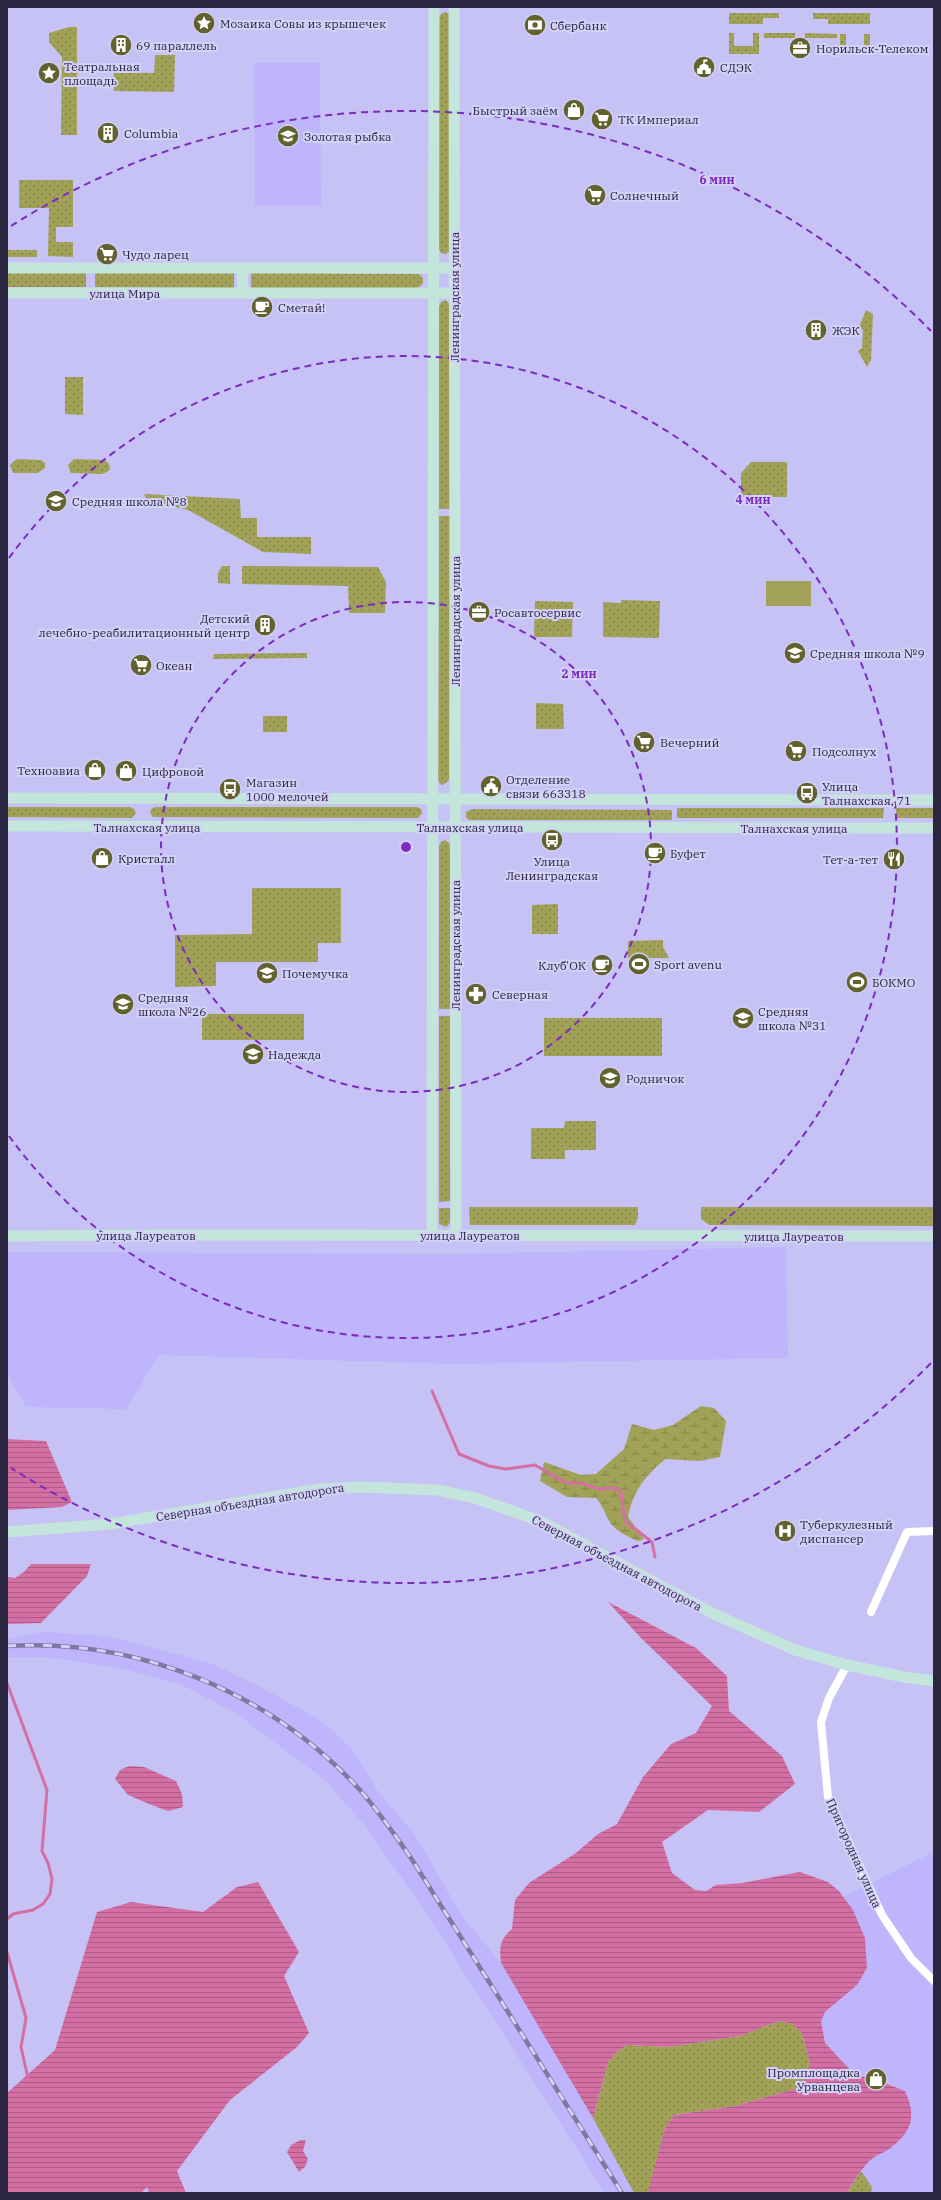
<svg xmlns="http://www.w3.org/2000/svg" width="941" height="2200" viewBox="0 0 941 2200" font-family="'IBM Plex Serif',serif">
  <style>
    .built { fill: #beb5fd }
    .grass { fill: url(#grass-dots) }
    .wetland { fill: url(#wetland-marsh) }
    .pitch { fill: #a1a257 }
    .water { fill: url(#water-rules) }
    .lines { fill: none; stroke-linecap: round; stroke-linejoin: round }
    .stream { stroke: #d46fa3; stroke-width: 3 }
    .street { stroke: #fff; stroke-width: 8 }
    .secondary { stroke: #c3e5db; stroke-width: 11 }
    .rail-casing { stroke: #7e79a1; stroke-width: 4.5 }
    .rail { stroke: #d4d1f9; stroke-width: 3; stroke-dasharray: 9; stroke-linecap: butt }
    .ring { fill: none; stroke: #7b2cbf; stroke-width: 2; stroke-dasharray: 7 5 }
    .labels { text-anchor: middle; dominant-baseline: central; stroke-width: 4; stroke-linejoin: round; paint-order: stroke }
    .poi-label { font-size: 12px; fill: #2a263f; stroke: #d4d1f9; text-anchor: start }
    .street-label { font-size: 12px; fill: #2a263f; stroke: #d4d1f9 }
    .centre { fill: #7b2cbf; stroke: #d4d1f9; stroke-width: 2 }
    .ring-label { font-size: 12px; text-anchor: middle; font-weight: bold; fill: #7b2cbf; stroke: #d4d1f9; stroke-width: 4; stroke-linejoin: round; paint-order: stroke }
  </style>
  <defs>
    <pattern id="grass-dots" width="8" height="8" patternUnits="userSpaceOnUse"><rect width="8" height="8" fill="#a1a257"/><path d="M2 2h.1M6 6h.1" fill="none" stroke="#838449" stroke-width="1.8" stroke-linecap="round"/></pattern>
    <pattern id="wetland-marsh" width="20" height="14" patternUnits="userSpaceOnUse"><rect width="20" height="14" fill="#a1a257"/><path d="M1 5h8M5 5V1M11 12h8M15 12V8" fill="none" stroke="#838449"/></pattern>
    <pattern id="water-rules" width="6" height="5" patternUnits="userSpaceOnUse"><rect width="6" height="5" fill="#d46fa3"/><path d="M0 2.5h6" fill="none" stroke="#ac5b86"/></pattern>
  </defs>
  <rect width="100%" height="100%" fill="#c7c2f6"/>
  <g class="built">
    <polygon points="254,63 320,63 321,206 255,206"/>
    <polygon points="786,1247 788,1358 453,1364 159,1355 126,1409 26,1407 7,1373 7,1252 451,1254"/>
    <polygon points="45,1632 107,1636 210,1663 253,1683 319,1719 337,1735 353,1750 377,1790 415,1835 462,1916 501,1963 593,2118 634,2193 605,2193 426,1913 366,1827 324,1779 237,1714 182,1685 121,1668 53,1658 7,1657 7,1639"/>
    <polygon points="934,1852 934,2193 829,2193 804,2014 823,1907"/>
  </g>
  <g class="grass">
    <polygon points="445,12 449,14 450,251 445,254 441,253 439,249 439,18 441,14"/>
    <polygon points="729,13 779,13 779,18 763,18 763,24 729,24"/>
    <polygon points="813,13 870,13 870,24 828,24 828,19 813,19"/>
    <polygon points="69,27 77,27 77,135 61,135 62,57 49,42 49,33"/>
    <polygon points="729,33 734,33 734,46 753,46 753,33 759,33 759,54 729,54"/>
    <rect x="764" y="33" width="31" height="5"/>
    <polygon points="805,33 837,34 837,38 805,38"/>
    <polygon points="840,34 846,34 846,47 864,47 864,34 870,34 870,54 840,54"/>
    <polygon points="155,55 175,55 174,92 114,91 114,72 154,73"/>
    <polygon points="19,180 73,180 73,227 56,227 56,242 73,242 73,257 48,256 49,208 19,208"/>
    <rect x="7" y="250" width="30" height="7"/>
    <rect x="7" y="273" width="79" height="14"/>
    <polygon points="95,273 234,273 234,288 95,287"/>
    <path d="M251 273 418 274C425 277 425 285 417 288H251Z"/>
    <polygon points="445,300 450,304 450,509 439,509 439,306 441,302"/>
    <polygon points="866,310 873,314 871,360 867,367 858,351 862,348 863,330 859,327"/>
    <polygon points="65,377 83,377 83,415 65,414"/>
    <polygon points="17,459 41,460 45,463 45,468 38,473 13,473 10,465"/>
    <polygon points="74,459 105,460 109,464 110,469 107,472 102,474 71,473 68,465"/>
    <polygon points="751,462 787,462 787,497 741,497 741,473"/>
    <polygon points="144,494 240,499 241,518 257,518 257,537 311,537 311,554 263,552 188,510 147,500"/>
    <polygon points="439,516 450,516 449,780 443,785 440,784 438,780"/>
    <polygon points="222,566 230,566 230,584 218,583 218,573"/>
    <polygon points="242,566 378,567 386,582 385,613 349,613 348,586 242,584"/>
    <polygon points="621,600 660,601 659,638 603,637 603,602 621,603"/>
    <polygon points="535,601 573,602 572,637 534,637"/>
    <polygon points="307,653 307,658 213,659 214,654"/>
    <polygon points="536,703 563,704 564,729 536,729"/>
    <rect x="263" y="716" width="24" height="16"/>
    <polygon points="7,807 130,807 134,809 136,813 132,818 7,817"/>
    <polygon points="156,807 417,807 421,809 422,813 418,818 153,817 150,812 152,808"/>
    <polygon points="677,808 884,808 883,818 677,818"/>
    <rect x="896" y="808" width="38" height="10"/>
    <polygon points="472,809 672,810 672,820 469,820 466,817 466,812"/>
    <polygon points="445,840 450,844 450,1009 439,1009 439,846 441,842"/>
    <polygon points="252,888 341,888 341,943 318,943 318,962 216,962 216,986 175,987 175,935 252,934"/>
    <polygon points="558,904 558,934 532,934 532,905"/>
    <polygon points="663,940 663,947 669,958 628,958 628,941"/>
    <rect x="202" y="1014" width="102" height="26"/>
    <polygon points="439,1016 450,1016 450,1201 439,1202"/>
    <rect x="544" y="1018" width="118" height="38"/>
    <polygon points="565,1121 596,1121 596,1150 565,1150 565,1159 531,1159 531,1128 564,1128"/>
    <polygon points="469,1207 638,1207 638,1218 635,1225 470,1225"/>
    <polygon points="701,1207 934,1207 934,1226 709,1225 701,1219"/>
    <polygon points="439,1208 450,1208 450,1223 446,1227 439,1224"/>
    <polygon points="779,2021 793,2024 802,2033 810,2063 804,2080 795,2089 735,2106 674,2115 665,2128 649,2193 634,2193 593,2118 608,2062 617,2052 627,2045 669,2047 740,2036"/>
    <polygon points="861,2171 872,2187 871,2193 847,2193"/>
  </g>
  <path class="wetland" d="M701 1406 714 1408 726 1421 720 1457 699 1461 665 1459C644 1478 634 1489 628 1517L644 1539 638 1541C628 1537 618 1532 611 1524 606 1517 604 1507 596 1498L567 1497 540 1481 544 1462 581 1475 596 1474 624 1449 632 1424 654 1430 673 1425Z"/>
  <rect class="pitch" x="766" y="581" width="45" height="25"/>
  <g class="water">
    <polygon points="7,1439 46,1441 72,1502 62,1507 7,1510"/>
    <polygon points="31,1564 91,1564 87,1576 41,1623 7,1624 7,1577 15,1578 24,1572"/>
    <path d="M608 1602 696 1648 727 1676 729 1711 782 1756 795 1784 759 1812 708 1810 662 1842 672 1873 695 1890 706 1891 716 1885 742 1883 800 1872 828 1882 839 1891 853 1910 865 1938 867 1968 857 1985 825 2012 821 2021 825 2043 856 2076 869 2077 905 2091C917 2117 912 2132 889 2149 884 2153 878 2154 873 2158 862 2167 854 2181 847 2193L648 2192 665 2128 674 2115 735 2106 795 2089 804 2080 810 2063 802 2033 793 2024 779 2021 740 2036 669 2047 627 2045 617 2052 608 2062 593 2118 501 1963C499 1948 500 1939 512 1929L515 1900 529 1883 576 1853 598 1834 617 1824 643 1777 671 1744 696 1733 712 1706 641 1638Z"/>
    <polygon points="129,1766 144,1767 176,1781 182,1794 183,1807 168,1811 149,1804 128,1795 115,1779 120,1770"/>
    <polygon points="258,1882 299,1952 284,1976 309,2033 297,2047 230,2100 177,2171 186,2193 149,2193 147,2187 141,2193 7,2193 7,2093 55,2050 97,1912 131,1902 203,1912 237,1887"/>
    <polygon points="300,2140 306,2140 303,2151 308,2159 305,2167 299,2172 287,2152 291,2145"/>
  </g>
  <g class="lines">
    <g class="stream">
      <polyline points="432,1391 459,1454 489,1466 506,1469 535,1465 566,1483 581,1483 598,1489 617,1488 621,1493 625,1521 652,1542 655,1557"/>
      <polyline points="7,1683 47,1790 42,1851 48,1863 52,1879 50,1894 43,1904 33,1910 13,1914 7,1919"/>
      <polyline points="7,1952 26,2018 21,2047 28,2078"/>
    </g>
    <g class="street">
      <polyline points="871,1612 907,1532 934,1531"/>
      <polyline points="847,1665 829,1698 821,1722 828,1797 882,1915 911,1958 934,1981"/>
    </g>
    <g class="secondary">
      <polyline points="454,7 456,1235"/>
      <polyline points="7,268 454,268"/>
      <polyline points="242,268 243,293"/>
      <polyline points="7,293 454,293"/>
      <polyline points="7,798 934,800"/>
      <polyline points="7,826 934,828"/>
      <polyline points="432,1235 434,7"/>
      <polyline points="7,1236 188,1235 934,1236"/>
      <polyline points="7,1532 110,1524 320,1489 360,1487 438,1490 475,1498 540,1521 714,1614 795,1650 847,1665 904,1677 934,1681"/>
    </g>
    <g class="rail-casing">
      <path id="rail" d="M7 1646C139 1638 271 1693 360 1790 379 1812 395 1835 411 1858L622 2193"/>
    </g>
    <use href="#rail" class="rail"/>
  </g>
  <g class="ring">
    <circle cx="406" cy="847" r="245"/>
    <path d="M9 558A491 491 0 1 1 9 1136"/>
    <path d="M931 1363A736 736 0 0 1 11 1468M11 226A736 736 0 0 1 931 331"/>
  </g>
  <defs>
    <g id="sight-disc" transform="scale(1.15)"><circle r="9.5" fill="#62622f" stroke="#d4d1f9"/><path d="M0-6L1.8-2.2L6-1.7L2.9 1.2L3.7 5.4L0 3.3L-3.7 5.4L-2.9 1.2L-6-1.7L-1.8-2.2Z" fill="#fff"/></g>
    <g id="bank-disc" transform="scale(1.15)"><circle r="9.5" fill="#62622f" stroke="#d4d1f9"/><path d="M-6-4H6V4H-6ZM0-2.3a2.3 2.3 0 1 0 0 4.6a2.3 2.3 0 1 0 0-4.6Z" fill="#fff"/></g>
    <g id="building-disc" transform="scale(1.15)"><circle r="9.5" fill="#62622f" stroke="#d4d1f9"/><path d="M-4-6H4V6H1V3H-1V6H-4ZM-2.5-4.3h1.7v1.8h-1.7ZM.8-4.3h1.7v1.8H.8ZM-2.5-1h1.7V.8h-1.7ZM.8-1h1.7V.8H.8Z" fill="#fff"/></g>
    <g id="office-disc" transform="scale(1.15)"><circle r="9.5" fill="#62622f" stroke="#d4d1f9"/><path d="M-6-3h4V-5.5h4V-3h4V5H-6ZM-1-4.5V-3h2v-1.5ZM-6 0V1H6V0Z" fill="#fff"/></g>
    <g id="civic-disc" transform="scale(1.15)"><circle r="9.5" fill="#62622f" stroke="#d4d1f9"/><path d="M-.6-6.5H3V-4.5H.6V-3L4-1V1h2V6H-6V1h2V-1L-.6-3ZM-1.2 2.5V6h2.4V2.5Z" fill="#fff"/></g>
    <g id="shop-disc" transform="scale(1.15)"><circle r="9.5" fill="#62622f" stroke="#d4d1f9"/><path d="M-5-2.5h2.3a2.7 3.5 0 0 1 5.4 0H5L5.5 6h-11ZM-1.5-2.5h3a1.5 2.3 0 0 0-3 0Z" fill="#fff"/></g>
    <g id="supermarket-disc" transform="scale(1.15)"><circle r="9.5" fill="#62622f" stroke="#d4d1f9"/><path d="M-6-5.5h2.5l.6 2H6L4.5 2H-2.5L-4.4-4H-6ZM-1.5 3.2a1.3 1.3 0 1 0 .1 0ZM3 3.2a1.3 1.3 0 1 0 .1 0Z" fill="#fff"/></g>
    <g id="school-disc" transform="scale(1.15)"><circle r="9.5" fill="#62622f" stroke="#d4d1f9"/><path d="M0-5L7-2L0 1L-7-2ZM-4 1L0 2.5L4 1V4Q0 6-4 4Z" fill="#fff"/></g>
    <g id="cafe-disc" transform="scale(1.15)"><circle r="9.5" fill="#62622f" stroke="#d4d1f9"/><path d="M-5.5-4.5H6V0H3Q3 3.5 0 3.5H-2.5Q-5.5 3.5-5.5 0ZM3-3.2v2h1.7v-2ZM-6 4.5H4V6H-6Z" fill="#fff"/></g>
    <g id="bus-disc" transform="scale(1.15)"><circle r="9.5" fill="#62622f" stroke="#d4d1f9"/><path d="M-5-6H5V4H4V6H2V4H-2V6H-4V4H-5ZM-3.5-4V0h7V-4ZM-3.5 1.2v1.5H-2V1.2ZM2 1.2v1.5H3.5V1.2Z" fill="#fff"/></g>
    <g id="restaurant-disc" transform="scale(1.15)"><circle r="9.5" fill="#62622f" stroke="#d4d1f9"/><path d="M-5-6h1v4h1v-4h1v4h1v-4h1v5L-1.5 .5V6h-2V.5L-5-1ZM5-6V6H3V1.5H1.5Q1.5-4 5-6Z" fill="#fff"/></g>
    <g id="stadium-disc" transform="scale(1.15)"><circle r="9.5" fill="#62622f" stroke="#d4d1f9"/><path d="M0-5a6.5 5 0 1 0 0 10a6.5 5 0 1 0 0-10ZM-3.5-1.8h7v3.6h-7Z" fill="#fff"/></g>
    <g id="pharmacy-disc" transform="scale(1.15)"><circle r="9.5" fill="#62622f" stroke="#d4d1f9"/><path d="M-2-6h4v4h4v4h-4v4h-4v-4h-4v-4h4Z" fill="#fff"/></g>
    <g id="hospital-disc" transform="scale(1.15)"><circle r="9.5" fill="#62622f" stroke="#d4d1f9"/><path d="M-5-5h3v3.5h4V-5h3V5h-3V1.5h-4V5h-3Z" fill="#fff"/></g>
  </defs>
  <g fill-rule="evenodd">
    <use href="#sight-disc" x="204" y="23"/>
    <use href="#bank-disc" x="535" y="25"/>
    <use href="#building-disc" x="121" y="45"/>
    <use href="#office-disc" x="800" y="48"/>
    <use href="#civic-disc" x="704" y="67"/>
    <use href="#sight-disc" x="49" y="73"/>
    <use href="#shop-disc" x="574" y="110"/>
    <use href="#supermarket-disc" x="602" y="119"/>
    <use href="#building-disc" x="108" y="133"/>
    <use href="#school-disc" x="288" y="136"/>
    <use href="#supermarket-disc" x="595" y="195"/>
    <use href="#supermarket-disc" x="107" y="254"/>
    <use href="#cafe-disc" x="262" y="307"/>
    <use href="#building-disc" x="816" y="330"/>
    <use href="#school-disc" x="56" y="501"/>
    <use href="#office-disc" x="479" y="612"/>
    <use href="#building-disc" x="265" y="625"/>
    <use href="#school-disc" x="795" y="653"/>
    <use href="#supermarket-disc" x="141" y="665"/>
    <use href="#supermarket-disc" x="644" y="742"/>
    <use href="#supermarket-disc" x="796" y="751"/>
    <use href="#shop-disc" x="95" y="770"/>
    <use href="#shop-disc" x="126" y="771"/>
    <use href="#civic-disc" x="491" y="786"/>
    <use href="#bus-disc" x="230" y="789"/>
    <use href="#bus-disc" x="807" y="793"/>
    <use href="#bus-disc" x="552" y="840"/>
    <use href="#cafe-disc" x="655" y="853"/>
    <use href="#shop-disc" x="102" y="858"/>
    <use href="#restaurant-disc" x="894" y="859"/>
    <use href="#stadium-disc" x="639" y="964"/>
    <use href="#cafe-disc" x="602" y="965"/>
    <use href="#school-disc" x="267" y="973"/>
    <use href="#stadium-disc" x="857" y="982"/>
    <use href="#pharmacy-disc" x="476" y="994"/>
    <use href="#school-disc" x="123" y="1004"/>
    <use href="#school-disc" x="743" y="1018"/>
    <use href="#school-disc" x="253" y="1054"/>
    <use href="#school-disc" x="610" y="1078"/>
    <use href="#hospital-disc" x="785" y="1531"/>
    <use href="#shop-disc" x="876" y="2079"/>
  </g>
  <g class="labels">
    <g class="poi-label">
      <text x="220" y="23">Мозаика Совы из крышечек</text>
      <text x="550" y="25">Сбербанк</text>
      <text x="136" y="45">69 параллель</text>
      <text x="816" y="48">Норильск-Телеком</text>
      <text x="64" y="66">Театральная<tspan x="64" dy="14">площадь</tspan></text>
      <text x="720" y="67">СДЭК</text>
      <text x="558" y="110" text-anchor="end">Быстрый заём</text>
      <text x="618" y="119">ТК Империал</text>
      <text x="124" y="133">Columbia</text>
      <text x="304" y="136">Золотая рыбка</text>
      <text x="610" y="195">Солнечный</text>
      <text x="122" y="254">Чудо ларец</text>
      <text x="278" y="307">Сметай!</text>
      <text x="832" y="330">ЖЭК</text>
      <text x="72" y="501">Средняя школа №8</text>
      <text x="494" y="612">Росавтосервис</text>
      <text x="250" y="618" text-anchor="end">Детский<tspan x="250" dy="14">лечебно-реабилитационный центр</tspan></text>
      <text x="810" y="653">Средняя школа №9</text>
      <text x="156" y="665">Океан</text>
      <text x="660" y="742">Вечерний</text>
      <text x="812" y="751">Подсолнух</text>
      <text x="80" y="770" text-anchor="end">Техноавиа</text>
      <text x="142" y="771">Цифровой</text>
      <text x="506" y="779">Отделение<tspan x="506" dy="14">связи 663318</tspan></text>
      <text x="246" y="782">Магазин<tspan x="246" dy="14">1000 мелочей</tspan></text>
      <text x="822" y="786">Улица<tspan x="822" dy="14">Талнахская, 71</tspan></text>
      <text x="670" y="853">Буфет</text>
      <text x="118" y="858">Кристалл</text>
      <text x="878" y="859" text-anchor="end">Тет-а-тет</text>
      <text x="552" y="861" text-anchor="middle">Улица<tspan x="552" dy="14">Ленинградская</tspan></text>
      <text x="654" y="964">Sport avenu</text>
      <text x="586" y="965" text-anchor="end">Клуб'ОК</text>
      <text x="282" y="973">Почемучка</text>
      <text x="872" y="982">БОКМО</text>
      <text x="492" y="994">Северная</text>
      <text x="138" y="997">Средняя<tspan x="138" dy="14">школа №26</tspan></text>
      <text x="758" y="1011">Средняя<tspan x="758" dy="14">школа №31</tspan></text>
      <text x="268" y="1054">Надежда</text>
      <text x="626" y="1078">Родничок</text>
      <text x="800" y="1524">Туберкулезный<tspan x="800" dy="14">диспансер</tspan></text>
      <text x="860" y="2072" text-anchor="end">Промплощадка<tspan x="860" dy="14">Урванцева</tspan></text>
    </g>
    <g class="street-label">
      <text x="125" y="293">улица Мира</text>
      <text transform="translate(454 297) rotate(-90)">Ленинградская улица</text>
      <text transform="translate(455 621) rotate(-90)">Ленинградская улица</text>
      <text x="147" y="827">Талнахская улица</text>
      <text x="470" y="827">Талнахская улица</text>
      <text x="794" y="828">Талнахская улица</text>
      <text transform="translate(455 945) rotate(-90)">Ленинградская улица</text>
      <text x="146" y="1235">улица Лауреатов</text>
      <text x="470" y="1235">улица Лауреатов</text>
      <text x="794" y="1236">улица Лауреатов</text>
      <text transform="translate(250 1502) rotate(-9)">Северная объездная автодорога</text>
      <text transform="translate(617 1563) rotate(28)">Северная объездная автодорога</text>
      <text transform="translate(854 1853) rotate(66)">Пригородная улица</text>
    </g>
  </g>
  <circle cx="406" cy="847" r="6" class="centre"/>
  <g class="ring-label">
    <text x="717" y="184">6 мин</text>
    <text x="753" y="504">4 мин</text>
    <text x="579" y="678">2 мин</text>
  </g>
  <rect width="941" height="2200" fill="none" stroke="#2a263f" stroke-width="16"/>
</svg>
